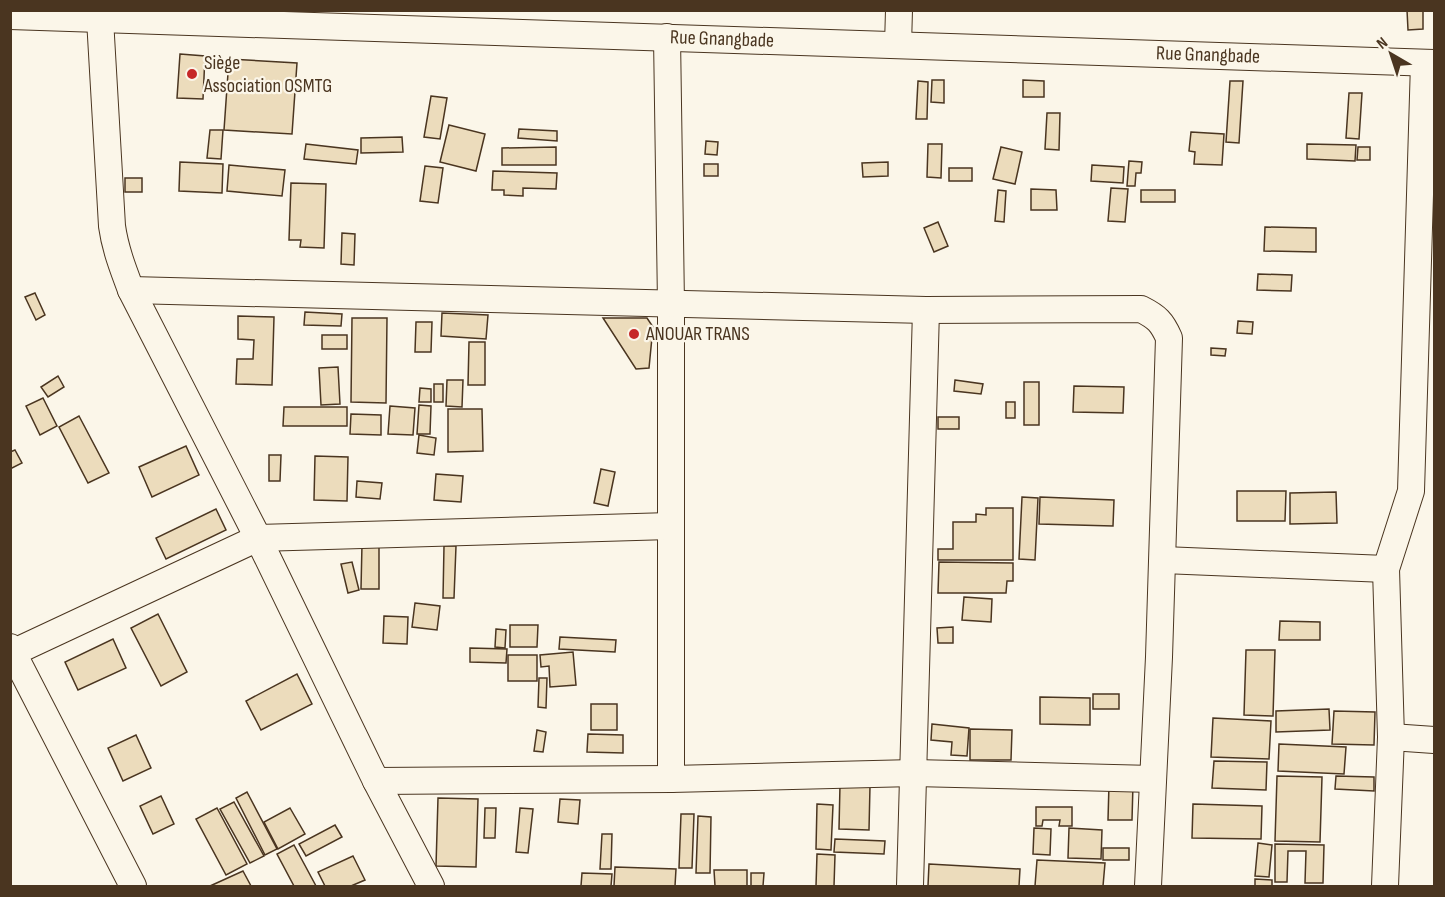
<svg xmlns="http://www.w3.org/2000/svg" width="1445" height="897" viewBox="0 0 1445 897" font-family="'Sofia Sans Condensed',sans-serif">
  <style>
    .building { fill: #ecdcbc; stroke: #4a3520; stroke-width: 1.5 }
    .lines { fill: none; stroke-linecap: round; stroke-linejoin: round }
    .minor-casing { stroke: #4a3520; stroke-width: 28 }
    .minor { stroke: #fbf6e9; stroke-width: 26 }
    .poi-dot { fill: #c62828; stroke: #fbf6e9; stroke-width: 2 }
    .labels { text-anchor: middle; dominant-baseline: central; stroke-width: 4.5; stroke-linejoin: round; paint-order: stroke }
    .street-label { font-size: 20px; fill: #4a3520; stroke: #fbf6e9 }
    .poi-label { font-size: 20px; fill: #4a3520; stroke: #fbf6e9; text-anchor: start }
  </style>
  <rect width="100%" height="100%" fill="#fbf6e9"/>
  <g class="building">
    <polygon points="1407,10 1423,10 1423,29 1408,30"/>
    <polygon points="180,54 205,56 203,99 177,98"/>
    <polygon points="229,59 297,63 292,134 224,130"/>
    <polygon points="932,80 944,80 944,103 931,102"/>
    <polygon points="1023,80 1044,81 1044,97 1023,97"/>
    <polygon points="918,81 928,82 927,119 916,119"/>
    <polygon points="1230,81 1243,81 1239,143 1226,142"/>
    <polygon points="1349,93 1362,93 1359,139 1346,138"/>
    <polygon points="431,96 447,98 440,139 424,137"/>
    <polygon points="1047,113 1060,113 1059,150 1045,149"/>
    <polygon points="449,125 485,134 476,171 440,162"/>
    <polygon points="519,129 557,131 557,141 518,138"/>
    <polygon points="210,130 223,130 221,159 207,158"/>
    <polygon points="1191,132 1224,134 1222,165 1194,164 1195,152 1189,151"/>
    <polygon points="402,137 403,152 361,153 361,138"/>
    <polygon points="706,141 718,142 717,155 705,154"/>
    <polygon points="306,144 358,150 356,164 304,159"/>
    <polygon points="928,144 942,144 941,178 927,177"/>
    <polygon points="1307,144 1356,145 1355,161 1307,159"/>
    <polygon points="556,147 556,165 502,165 502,148"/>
    <polygon points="1001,147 1022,152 1015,184 993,179"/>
    <polygon points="1358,147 1370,147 1370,160 1357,160"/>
    <polygon points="1129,161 1142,162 1141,173 1136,173 1135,186 1127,186"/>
    <polygon points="180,162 223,164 222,193 179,191"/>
    <polygon points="888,162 888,176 863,177 862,163"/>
    <rect x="704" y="164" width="14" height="12"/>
    <polygon points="229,165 285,170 282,196 227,191"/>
    <polygon points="1092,165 1124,167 1123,183 1091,181"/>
    <polygon points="425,166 443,168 438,203 420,201"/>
    <rect x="949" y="168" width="23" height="13"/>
    <polygon points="493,171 557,173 556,189 523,188 523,196 504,195 504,190 492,190"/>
    <rect x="125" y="178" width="17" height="14"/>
    <polygon points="291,183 326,184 324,248 300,247 301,240 289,240"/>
    <polygon points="1111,188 1128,189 1125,222 1108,221"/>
    <polygon points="1031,189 1056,190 1057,210 1031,210"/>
    <polygon points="998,190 1006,191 1004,222 995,221"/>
    <rect x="1141" y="190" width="34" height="12"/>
    <polygon points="938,222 948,246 934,252 924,228"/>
    <polygon points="1265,227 1316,228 1316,252 1264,251"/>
    <polygon points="342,233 355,234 354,265 341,264"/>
    <polygon points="1258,274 1292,275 1291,291 1257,290"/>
    <polygon points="35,293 45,315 36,320 25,297"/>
    <polygon points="305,312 342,314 341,326 304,325"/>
    <polygon points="442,313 488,315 486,339 441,336"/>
    <polygon points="238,316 274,317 272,385 236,384 237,359 253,359 254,340 238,339"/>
    <polygon points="352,318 387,318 386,403 351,402"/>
    <polygon points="603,318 647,318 653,327 649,368 636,369"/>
    <polygon points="1238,321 1253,322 1252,334 1237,333"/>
    <polygon points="416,322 432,322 431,352 415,352"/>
    <rect x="322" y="335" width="25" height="14"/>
    <polygon points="469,342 485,342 485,385 468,385"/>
    <polygon points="1211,348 1226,349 1225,356 1211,355"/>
    <polygon points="338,367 340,404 321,405 319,368"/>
    <polygon points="58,376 64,387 48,397 41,387"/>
    <polygon points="447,380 463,380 462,407 446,406"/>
    <polygon points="955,380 983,384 981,394 954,391"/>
    <rect x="1024" y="382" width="15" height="43"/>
    <rect x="434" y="384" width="9" height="18"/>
    <polygon points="1074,386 1124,387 1123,413 1073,412"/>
    <polygon points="420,388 431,389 431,402 419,402"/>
    <polygon points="43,398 57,426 40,435 26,406"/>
    <rect x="1006" y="402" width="9" height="16"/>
    <polygon points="419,405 431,406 430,434 417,434"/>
    <polygon points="390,406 415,408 413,435 388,434"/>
    <polygon points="284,407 347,407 347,426 283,426"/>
    <polygon points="448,409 482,409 483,451 448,452"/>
    <polygon points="351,414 381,415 381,435 350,434"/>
    <polygon points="79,416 109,473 88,483 59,427"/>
    <rect x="938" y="417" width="21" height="12"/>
    <polygon points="419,435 436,438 434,455 417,453"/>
    <polygon points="186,446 199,475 152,497 139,467"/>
    <polygon points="15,450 22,463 10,469 10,452"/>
    <polygon points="269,455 281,455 280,481 269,481"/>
    <polygon points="315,456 348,457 347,501 314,500"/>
    <polygon points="601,469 615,472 608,506 594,503"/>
    <polygon points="436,474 463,476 461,502 434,500"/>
    <polygon points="357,481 382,483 380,499 356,497"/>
    <polygon points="1237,491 1286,491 1285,521 1237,521"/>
    <polygon points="1336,492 1337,523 1290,524 1290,493"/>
    <polygon points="1022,497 1038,498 1035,560 1019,559"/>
    <polygon points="1040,497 1114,500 1113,526 1039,524"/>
    <polygon points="986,508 1013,508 1013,560 938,560 938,549 953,549 953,522 976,522 976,514 986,515"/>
    <polygon points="216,509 226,530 166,559 156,538"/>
    <polygon points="362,544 379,544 379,589 361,589"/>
    <polygon points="444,546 456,546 454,598 443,598"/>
    <polygon points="352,562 359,590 348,593 341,564"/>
    <polygon points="939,562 1013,563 1013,581 1007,581 1006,593 938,593"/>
    <polygon points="964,597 992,599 991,622 962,620"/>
    <polygon points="415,603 440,606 437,630 412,627"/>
    <polygon points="158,614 187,672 161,686 131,628"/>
    <polygon points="384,616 408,617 407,644 383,643"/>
    <polygon points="1280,621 1320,622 1320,640 1279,640"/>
    <polygon points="510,625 538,625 537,647 510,647"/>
    <polygon points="953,627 953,643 938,643 937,628"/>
    <polygon points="496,629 506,630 505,648 495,647"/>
    <polygon points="560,637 616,640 615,652 559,649"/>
    <polygon points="113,639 126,668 78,690 65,662"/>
    <polygon points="470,648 507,649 506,663 470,662"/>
    <polygon points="1246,650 1275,650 1273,716 1244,715"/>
    <polygon points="573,652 576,685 550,687 549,666 541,667 540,655"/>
    <rect x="508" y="655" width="29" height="26"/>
    <polygon points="297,674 312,704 261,730 246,701"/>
    <polygon points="539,678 547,678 546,708 538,707"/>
    <rect x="1093" y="694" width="26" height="15"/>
    <polygon points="1040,697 1090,698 1090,725 1040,724"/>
    <rect x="591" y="704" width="26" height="26"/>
    <polygon points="1329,709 1330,730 1276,732 1276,711"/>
    <polygon points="1334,711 1375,712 1374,745 1332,744"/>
    <polygon points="1213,718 1271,721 1269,759 1211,757"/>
    <polygon points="932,724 969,728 967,756 951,755 952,742 931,740"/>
    <polygon points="970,729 1012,730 1011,760 970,760"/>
    <polygon points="537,730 546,732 543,752 534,751"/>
    <polygon points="588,734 623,735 623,753 587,752"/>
    <polygon points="136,735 151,768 123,781 108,748"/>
    <polygon points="1279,744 1346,747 1344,774 1278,771"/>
    <polygon points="1214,761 1267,762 1266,790 1212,788"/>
    <polygon points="1277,776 1322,777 1320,842 1275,841"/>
    <polygon points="1336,776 1374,777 1374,791 1335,789"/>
    <polygon points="1109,784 1133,784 1132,820 1108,820"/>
    <polygon points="840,785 870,786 869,830 839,829"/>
    <polygon points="247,792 277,849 265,855 236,798"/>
    <polygon points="161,796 174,824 153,834 140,806"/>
    <polygon points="438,798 478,799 476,867 436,866"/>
    <polygon points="560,799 580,800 578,824 558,822"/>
    <polygon points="234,802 264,856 250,863 220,809"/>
    <polygon points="817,804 833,805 831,850 816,849"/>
    <polygon points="1193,804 1262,806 1261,839 1192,838"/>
    <polygon points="1036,807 1072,807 1072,826 1059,826 1060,820 1043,820 1042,826 1036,826"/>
    <polygon points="217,808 247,864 226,875 196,819"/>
    <polygon points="290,808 305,834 278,849 264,822"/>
    <polygon points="485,808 496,808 495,838 484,838"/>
    <polygon points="520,808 533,809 528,853 516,852"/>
    <polygon points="681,814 694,814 692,868 679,868"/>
    <polygon points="698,816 711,817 710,873 696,873"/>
    <polygon points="335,825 342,837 306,856 299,844"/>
    <polygon points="1034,828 1051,829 1050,855 1033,854"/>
    <polygon points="1069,828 1102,830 1101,859 1068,858"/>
    <polygon points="602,834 612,834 611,869 600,869"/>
    <polygon points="835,839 885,841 884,854 834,852"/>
    <polygon points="1258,843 1272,845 1269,877 1255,876"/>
    <polygon points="1275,844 1324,845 1323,883 1305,883 1306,851 1288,851 1287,882 1275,882"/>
    <polygon points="294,845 316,886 294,886 277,854"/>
    <rect x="1103" y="848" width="26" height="12"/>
    <polygon points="817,854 835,855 834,886 816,886"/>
    <polygon points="353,856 365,880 351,886 325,886 318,872"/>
    <polygon points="1037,860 1105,863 1103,886 1035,886"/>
    <polygon points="929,864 1020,869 1019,886 928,886"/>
    <polygon points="615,867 676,869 675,886 614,886"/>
    <polygon points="714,870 747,870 747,886 715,886"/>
    <polygon points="243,871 251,886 210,886"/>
    <polygon points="582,873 612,874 611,886 581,886"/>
    <polygon points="751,873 764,873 763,886 751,886"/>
    <polygon points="1255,879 1272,880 1272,886 1255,886"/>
  </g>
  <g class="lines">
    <g class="minor-casing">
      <g id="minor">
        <polyline points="10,16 1434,63"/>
        <path d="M100 19 112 226C115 248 123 269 131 290L258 538 376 781 431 886"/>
        <polyline points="667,37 671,304 671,779"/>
        <polyline points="898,45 899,10"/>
        <path d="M131 290 926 310 1141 309C1157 317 1162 322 1169 338L1159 657 1148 886"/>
        <polyline points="1163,560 1386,569"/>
        <polyline points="10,647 133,886"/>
        <polyline points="10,654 258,538 670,526"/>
        <polyline points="1391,737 1434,740"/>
        <polyline points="376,781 671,779 914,773 1153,779"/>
        <polyline points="910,886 926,310"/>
        <polyline points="1385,886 1391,737 1386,569 1411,491 1424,63"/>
      </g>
    </g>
    <use href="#minor" class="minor"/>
  </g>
  <g class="poi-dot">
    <circle cx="192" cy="74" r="6"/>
    <circle cx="634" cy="334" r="6"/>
  </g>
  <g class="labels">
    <g class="street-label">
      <text transform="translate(722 39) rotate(2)">Rue Gnangbade</text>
      <text transform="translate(1208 55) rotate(2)">Rue Gnangbade</text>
    </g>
    <g class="poi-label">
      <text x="204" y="63">Siège<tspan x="204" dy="23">Association OSMTG</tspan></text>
      <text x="646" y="334">ANOUAR TRANS</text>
    </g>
  </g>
  <rect width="1445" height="897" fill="none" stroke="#4a3520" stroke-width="24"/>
  <g transform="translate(1391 54) rotate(321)" stroke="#fbf6e9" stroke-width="4.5" paint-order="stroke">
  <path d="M0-4.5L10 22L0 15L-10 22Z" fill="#4a3520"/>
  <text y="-9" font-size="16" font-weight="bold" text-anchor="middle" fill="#4a3520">N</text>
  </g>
</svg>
